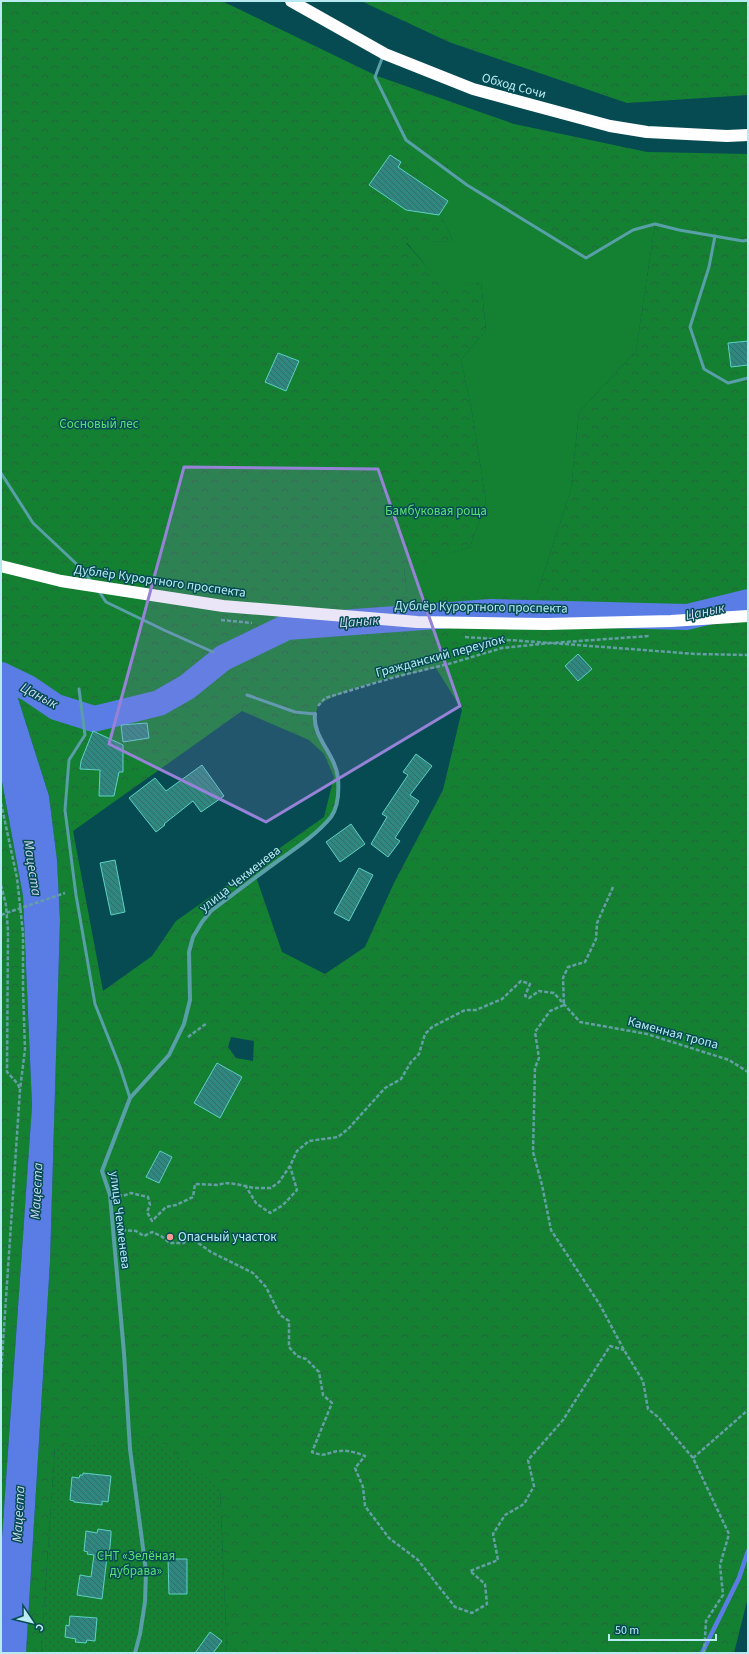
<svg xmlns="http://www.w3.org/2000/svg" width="749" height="1654" viewBox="0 0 749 1654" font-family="'Source Sans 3',sans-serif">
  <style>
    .grass { fill: #148132 }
    .forest { fill: url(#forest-crowns); fill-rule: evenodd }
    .garden { fill: url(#garden-dots) }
    .water { fill: #597de4 }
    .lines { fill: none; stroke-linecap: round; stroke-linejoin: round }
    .stream { stroke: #597de4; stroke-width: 4.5 }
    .river { stroke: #597de4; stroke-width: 26 }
    .building { fill: url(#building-back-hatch); stroke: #5fd0c5 }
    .path { stroke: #649fa6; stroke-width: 2.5; stroke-dasharray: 4 2; stroke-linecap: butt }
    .lane { stroke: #589fa8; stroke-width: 3 }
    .street { stroke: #589fa8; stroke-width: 4 }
    .highway { stroke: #fff; stroke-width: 12 }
    .path-bridge { stroke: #649fa6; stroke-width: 2.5; stroke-dasharray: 4 2; stroke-linecap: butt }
    .highway-bridge { stroke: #fff; stroke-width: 12 }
    .marked { fill: #9682d6; fill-opacity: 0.2; stroke: #9682d6; stroke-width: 3; stroke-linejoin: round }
    .poi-dot { fill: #f59c92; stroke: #064b52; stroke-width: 1.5 }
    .labels { text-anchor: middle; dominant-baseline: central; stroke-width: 3; stroke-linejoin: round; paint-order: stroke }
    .street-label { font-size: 13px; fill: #b8eaf1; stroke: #064b52 }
    .park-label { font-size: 13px; fill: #5ae072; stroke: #064b52 }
    .poi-label { font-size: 13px; fill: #b8eaf1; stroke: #064b52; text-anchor: start }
    .water-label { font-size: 14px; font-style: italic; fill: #cdd9f3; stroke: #064b52 }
  </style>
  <defs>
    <pattern id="forest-crowns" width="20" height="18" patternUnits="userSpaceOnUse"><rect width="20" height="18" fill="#148132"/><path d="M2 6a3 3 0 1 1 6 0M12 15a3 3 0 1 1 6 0" fill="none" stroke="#24663c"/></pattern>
    <pattern id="garden-dots" width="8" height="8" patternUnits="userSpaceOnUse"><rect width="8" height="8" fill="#148132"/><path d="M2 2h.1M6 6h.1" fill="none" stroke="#24663c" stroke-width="1.8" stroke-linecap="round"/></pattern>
    <pattern id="building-back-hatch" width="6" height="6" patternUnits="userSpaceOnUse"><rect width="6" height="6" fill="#2f877f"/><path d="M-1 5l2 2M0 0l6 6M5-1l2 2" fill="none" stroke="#326d69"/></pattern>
  </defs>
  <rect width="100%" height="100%" fill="#064b52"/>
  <polygon class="grass" points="375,77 633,230 655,224 636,351 579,412 571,489 537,594 407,595 404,567 470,547 486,502 472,412 461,360 486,330 481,283 445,288 406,242 453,241"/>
  <g class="forest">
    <path d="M1 1H222L377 76 514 124 647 152 748 154V1597L734 1653H227L220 1488 55 1446 41 1653H26L50 1262 60 920 57 860 49 796 16 692 1 660ZM394 116 406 140 467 185 586 258 633 230 655 224 636 351 579 412 571 489 537 594H407L404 568 470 547 486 502 472 412 461 360 486 330 481 283 445 287 406 243 453 241ZM436 668 462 710 443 790 394 883 365 947 325 974 282 952 256 877 309 838 331 816 339 792 334 762 327 750 314 720 318 705C349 686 400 676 436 668ZM242 711 309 740 324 754 334 777 324 817 176 921 152 956 103 991 73 831ZM231 1037 254 1041 253 1061 236 1058 228 1047Z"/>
    <polygon points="361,1 748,1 748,95 627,103 449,42"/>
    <polygon points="1,776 23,896 32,1107 1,1552"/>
  </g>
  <polygon class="garden" points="153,1437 220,1488 227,1653 41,1653 55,1446"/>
  <polygon class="water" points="1,660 16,692 49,796 57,860 60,920 50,1262 26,1653 1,1653 1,1552 32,1106 23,896 1,776"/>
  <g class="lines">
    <polyline class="stream" points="702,1653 739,1578 748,1551"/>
    <polyline class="river" points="1,675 28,688 56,707 94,719 159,703 187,687 223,658 287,627 491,612 687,617 748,602"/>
  </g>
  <g class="building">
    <polygon points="390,155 401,162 398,167 448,201 439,215 406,210 369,185"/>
    <polygon points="748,341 748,365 731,367 728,343"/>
    <polygon points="278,353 299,361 286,391 265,382"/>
    <polygon points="578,654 592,669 578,681 565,666"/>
    <polygon points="147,723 149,738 123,742 121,725"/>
    <polygon points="93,731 123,745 123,772 119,772 114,796 99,796 100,770 80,769 81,761"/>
    <polygon points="416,754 432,766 410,795 419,801 395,838 400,841 388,857 371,844 387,817 382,814 408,775 403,772"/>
    <polygon points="202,765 224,796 201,812 193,801 164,824 165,825 156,832 129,798 155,778 166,791"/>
    <polygon points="351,824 365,844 340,862 326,842"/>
    <polygon points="115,860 125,912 111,915 100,863"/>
    <polygon points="359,868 373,875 349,921 334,913"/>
    <polygon points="217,1063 242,1077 220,1118 194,1103"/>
    <polygon points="160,1151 172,1157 159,1183 146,1177"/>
    <polygon points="83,1473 111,1476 108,1502 102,1501 102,1505 74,1502 74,1501 70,1500 72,1477 79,1478 80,1475 83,1475"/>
    <polygon points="98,1529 111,1531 111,1535 109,1557 107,1557 102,1599 77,1595 80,1575 91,1577 94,1555 87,1554 88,1552 84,1551 86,1531 97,1533"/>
    <polygon points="168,1559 187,1559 187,1594 169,1594"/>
    <polygon points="70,1616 97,1618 95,1641 87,1640 86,1643 75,1642 76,1639 65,1637 66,1625 69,1626"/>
    <polygon points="210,1632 222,1641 213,1653 195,1653"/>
  </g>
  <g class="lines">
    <g class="path">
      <polyline points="318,706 325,698 395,677 452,663 502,648 551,643 696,654 748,655"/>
      <polyline points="1,803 17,878 23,933 23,990 25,1049 20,1090 1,1373"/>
      <polyline points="1,885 6,905 8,931 7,1072 18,1084 20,1090"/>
      <polyline points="613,887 597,923 596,939 585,962 568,967 563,978 564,1005 550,1011 535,1032 539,1058 535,1068 533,1152 542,1185 551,1230 600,1305 624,1350 643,1381 648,1409 658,1417 693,1458 729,1534 720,1565 723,1595 706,1621 704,1653"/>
      <polyline points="1,915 12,911"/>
      <polyline points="188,1037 207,1023"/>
      <polyline points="245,1185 256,1203 270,1213 283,1205 297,1190 290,1166"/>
      <polyline points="118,1195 123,1196 131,1193 148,1197 150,1205 147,1212 152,1221 166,1207 176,1205 193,1197 195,1184 218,1185 225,1183 236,1184 254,1188 271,1188 279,1182 290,1166 297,1151 309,1141 338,1137 349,1128 385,1088 401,1079 411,1062 419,1054 425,1034 432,1027 465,1010 476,1010 502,999 521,981 530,984 525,996 529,998 539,991 554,993 580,1022 647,1034 729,1060 748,1072"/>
      <path d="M122 1230 136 1231 144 1236 152 1232 161 1236 170 1243H184L187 1235 211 1252 253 1273 266 1287 280 1315 289 1321V1347L297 1356 306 1359 319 1372 323 1395 332 1403 312 1452C327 1458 326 1452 340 1451 348 1450 358 1453 365 1456L355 1468 363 1487 365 1506 389 1538 418 1560 455 1607 472 1613 487 1604 485 1584 470 1571 498 1560 493 1534 505 1515 524 1504 534 1486 528 1460 563 1420 610 1346 624 1350"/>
      <polyline points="693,1458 748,1410"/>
    </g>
    <g class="lane">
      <polyline points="383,56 375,77 406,140 467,185 586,258 633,230 655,224 679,230 743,241 748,240"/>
      <polyline points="715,236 709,267 690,327 704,369 728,383 748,378"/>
      <polyline points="1,473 33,523 84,571 92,583"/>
      <polyline points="98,590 106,602 166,631 213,652"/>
      <polyline points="79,689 85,735 69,760 65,810 76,895 95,1004 120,1067 130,1098"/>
      <polyline points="247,695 295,712 315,714"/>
    </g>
    <path class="street" d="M135 1653 140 1634 145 1602 146 1571 130 1449 124 1353 110 1195 102 1171 130 1098 169 1055 184 1024 190 1000 189 952 193 937 202 922 211 911C235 893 258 875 282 858 299 846 318 833 331 817 339 806 339 791 338 778 336 755 312 737 315 714"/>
    <polyline class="highway" points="291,1 385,54 473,89 610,126 647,132 727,136 748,135"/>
    <g class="path-bridge">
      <polyline points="221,620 252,623"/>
      <polyline points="465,637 551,643 649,636"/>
      <polyline points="12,911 65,893"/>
    </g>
    <polyline class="highway-bridge" points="1,566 61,581 223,606 417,622 546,624 671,621 748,616"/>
  </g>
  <path class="marked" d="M184 467 378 469 460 706 266 822 109 744Z"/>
  <circle class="poi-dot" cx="170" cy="1237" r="4"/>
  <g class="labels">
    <g class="street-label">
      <text transform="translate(514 86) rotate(15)">Обход Сочи</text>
      <text transform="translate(160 581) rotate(8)">Дублёр Курортного проспекта</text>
      <text transform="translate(481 607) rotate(1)">Дублёр Курортного проспекта</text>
      <text transform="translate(440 656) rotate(-15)">Гражданский переулок</text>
      <text transform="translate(240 879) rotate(-38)">улица Чекменева</text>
      <text transform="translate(673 1033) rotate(15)">Каменная тропа</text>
      <text transform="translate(120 1220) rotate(83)">улица Чекменева</text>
    </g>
    <g class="park-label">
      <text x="99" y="424">Сосновый лес</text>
      <text x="436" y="511">Бамбуковая роща</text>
      <text x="136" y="1556">СНТ «Зелёная<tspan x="136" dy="15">дубрава»</tspan></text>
    </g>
    <g class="poi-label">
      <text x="178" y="1237">Опасный участок</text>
    </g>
    <g class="water-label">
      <text transform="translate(705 612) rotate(-12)">Цанык</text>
      <text transform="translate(359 622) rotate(-4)">Цанык</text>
      <text transform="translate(39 696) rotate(28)">Цанык</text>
      <text transform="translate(32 868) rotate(81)">Мацеста</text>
      <text transform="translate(37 1191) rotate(-87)">Мацеста</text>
      <text transform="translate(19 1514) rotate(-87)">Мацеста</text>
    </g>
  </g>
  <rect width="749" height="1654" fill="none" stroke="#b8eaf1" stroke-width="4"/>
  <g transform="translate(32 1622) rotate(125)" stroke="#064b52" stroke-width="3" paint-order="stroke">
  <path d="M0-3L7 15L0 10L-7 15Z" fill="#b8eaf1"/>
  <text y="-6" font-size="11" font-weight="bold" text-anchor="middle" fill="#b8eaf1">С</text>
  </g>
  <path d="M609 1634v6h107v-6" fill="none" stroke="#b8eaf1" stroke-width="2"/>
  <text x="615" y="1634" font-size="12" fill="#b8eaf1" stroke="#064b52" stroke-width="3" paint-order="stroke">50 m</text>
</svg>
